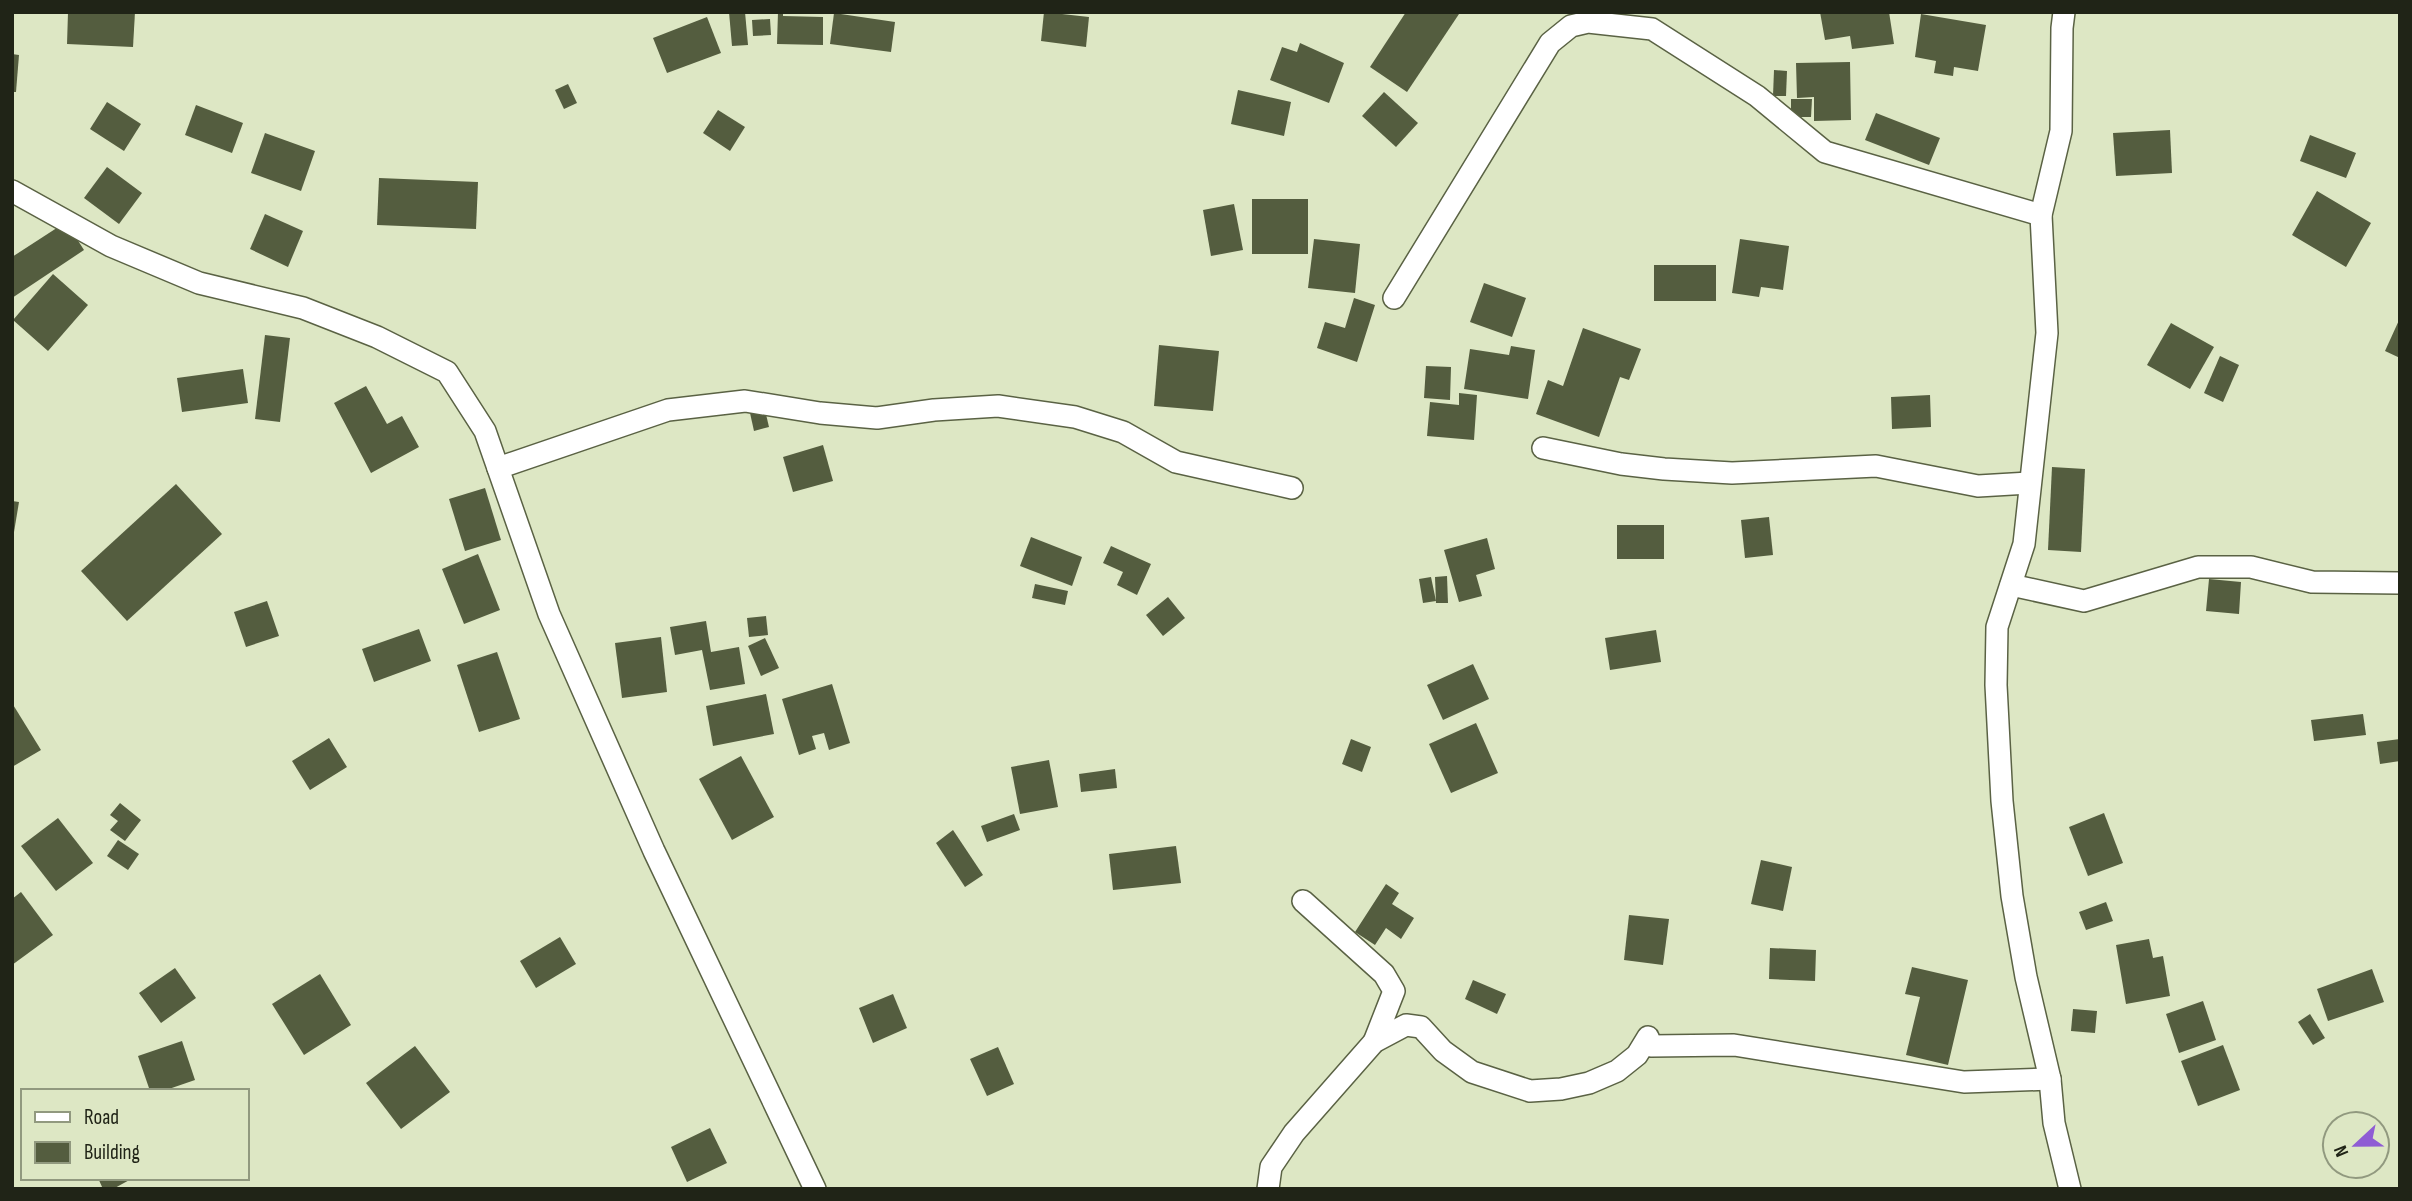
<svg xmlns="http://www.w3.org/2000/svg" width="2412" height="1201" viewBox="0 0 2412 1201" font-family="'Sofia Sans Condensed',sans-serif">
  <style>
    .building { fill: #545d3f }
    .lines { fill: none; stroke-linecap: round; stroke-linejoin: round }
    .minor-casing { stroke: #5a6244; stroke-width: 24 }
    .minor { stroke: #fff; stroke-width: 21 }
  </style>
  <rect width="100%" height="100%" fill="#dde7c4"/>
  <g class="building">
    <polygon points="68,12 135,12 133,47 67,44"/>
    <polygon points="729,12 745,12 748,45 732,46"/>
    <polygon points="778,12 783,12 783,16 823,17 823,45 777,44"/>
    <polygon points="1044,12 1089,17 1086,47 1041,41"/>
    <polygon points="1406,12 1459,14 1407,92 1370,67"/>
    <polygon points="1820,12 1889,12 1894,44 1852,49 1850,36 1825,40"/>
    <polygon points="834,13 895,22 891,52 830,44"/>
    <polygon points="1921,14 1986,25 1978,71 1954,67 1953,76 1934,73 1936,61 1915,57"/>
    <polygon points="707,17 721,53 667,73 653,38"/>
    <polygon points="770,19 771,35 753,36 752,20"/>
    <polygon points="1300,43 1344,63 1329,103 1270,80 1282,47 1297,52"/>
    <polygon points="12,54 19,55 16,92 12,92"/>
    <polygon points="1850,62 1851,120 1814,121 1814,97 1797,98 1796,63"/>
    <polygon points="1774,70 1787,71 1786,96 1773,96"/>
    <polygon points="568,84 577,103 564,109 555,90"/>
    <polygon points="1238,90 1291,102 1284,136 1231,124"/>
    <polygon points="1384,92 1418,123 1396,147 1362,116"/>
    <polygon points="1791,99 1812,99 1811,117 1791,117"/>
    <polygon points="107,102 141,124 124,151 90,129"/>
    <polygon points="196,105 243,123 232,153 185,135"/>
    <polygon points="718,110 745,127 730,151 703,133"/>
    <polygon points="1876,113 1940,138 1929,165 1865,140"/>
    <polygon points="2170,130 2172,173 2116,176 2113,133"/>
    <polygon points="265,133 315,151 301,191 251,173"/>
    <polygon points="2310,135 2356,153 2346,178 2300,161"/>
    <polygon points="107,167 142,193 119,224 84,198"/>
    <polygon points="379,178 478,182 476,229 377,225"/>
    <polygon points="2317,191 2371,223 2346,267 2292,235"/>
    <rect x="1252" y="199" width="56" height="55"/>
    <polygon points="1234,204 1243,250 1211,256 1203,210"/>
    <polygon points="265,214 303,231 288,267 250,249"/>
    <polygon points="66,222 84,250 12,298 12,257"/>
    <polygon points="1314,239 1360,244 1355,293 1308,288"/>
    <polygon points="1740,239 1789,246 1783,290 1761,287 1759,297 1732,293"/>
    <rect x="1654" y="265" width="62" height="36"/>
    <polygon points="53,274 88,305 48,351 13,320"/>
    <polygon points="1484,283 1526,298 1512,337 1470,322"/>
    <polygon points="1354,298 1375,305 1357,362 1317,348 1325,322 1345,328"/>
    <polygon points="2400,318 2400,358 2385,351"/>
    <polygon points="2171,323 2214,347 2190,389 2147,365"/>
    <polygon points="1583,328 1641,349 1629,380 1620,377 1599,437 1536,414 1548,380 1563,386"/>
    <polygon points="265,335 290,338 280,422 255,419"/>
    <polygon points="1159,345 1219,351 1213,411 1154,406"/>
    <polygon points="1511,346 1535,350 1528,399 1464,389 1470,349 1509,355"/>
    <polygon points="2220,356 2239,365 2223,402 2204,393"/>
    <polygon points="1426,366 1451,367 1450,400 1424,398"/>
    <polygon points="243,369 248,403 182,412 177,378"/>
    <polygon points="366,386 387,424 402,416 419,447 371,473 334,403"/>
    <polygon points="1459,393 1477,395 1474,440 1427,436 1430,402 1459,405"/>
    <polygon points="1930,395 1931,427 1892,429 1891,397"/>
    <polygon points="765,410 769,427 754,431 750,413"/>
    <polygon points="823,445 833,481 793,492 783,457"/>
    <polygon points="2052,467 2085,469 2081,552 2048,550"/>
    <polygon points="176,484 222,534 127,621 81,571"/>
    <polygon points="485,488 501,540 465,551 449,499"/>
    <polygon points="12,501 19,502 14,532 12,532"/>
    <polygon points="1769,517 1773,555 1745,558 1741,520"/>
    <rect x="1617" y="525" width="47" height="34"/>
    <polygon points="1031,537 1082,557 1072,586 1020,566"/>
    <polygon points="1487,538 1495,569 1476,575 1482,596 1459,602 1444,550"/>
    <polygon points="1111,546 1151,564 1137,595 1117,585 1123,572 1103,563"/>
    <polygon points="478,554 500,610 464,624 442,569"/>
    <polygon points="1447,576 1448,603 1436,603 1435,577"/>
    <polygon points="1431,577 1436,601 1423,603 1419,579"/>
    <polygon points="2209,579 2241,582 2239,614 2206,611"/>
    <polygon points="1035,584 1068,591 1065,605 1032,598"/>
    <polygon points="1168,597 1185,618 1163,636 1146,615"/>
    <polygon points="267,601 279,636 246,647 234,612"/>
    <polygon points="766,616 768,635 749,637 747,618"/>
    <polygon points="706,621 711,652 739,647 745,684 710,690 702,650 675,655 670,627"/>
    <polygon points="419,629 431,661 374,682 362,649"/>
    <polygon points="1656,630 1661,662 1610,670 1605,638"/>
    <polygon points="661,637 667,692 622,698 615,643"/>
    <polygon points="765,638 779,668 761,676 748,646"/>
    <polygon points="497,652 520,719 479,732 457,665"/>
    <polygon points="1473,664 1489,699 1443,720 1427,685"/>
    <polygon points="832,684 850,743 829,750 824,733 812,736 816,749 799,755 782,699"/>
    <polygon points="766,694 774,734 713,746 706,706"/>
    <polygon points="12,703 41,750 12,767"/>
    <polygon points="2363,714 2366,735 2314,741 2311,720"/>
    <polygon points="1476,723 1498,773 1451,793 1429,744"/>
    <polygon points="329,738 347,767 310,790 292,761"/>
    <polygon points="1351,739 1371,747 1362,772 1342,764"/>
    <polygon points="2400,739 2400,761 2380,764 2377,742"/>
    <polygon points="741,756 774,817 732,840 699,779"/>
    <polygon points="1049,760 1058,807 1020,814 1011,767"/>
    <polygon points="1115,769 1117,788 1081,792 1079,774"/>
    <polygon points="120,803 141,820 125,841 110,830 118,821 110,815"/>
    <polygon points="2104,813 2123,863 2088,876 2069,827"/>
    <polygon points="1014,814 1020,830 987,842 981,826"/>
    <polygon points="58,818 93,863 56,891 21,846"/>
    <polygon points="953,830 983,875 965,887 936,843"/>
    <polygon points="118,840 139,854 128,870 107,856"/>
    <polygon points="1176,846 1181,883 1113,890 1109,854"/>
    <polygon points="1761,860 1792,867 1783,911 1751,904"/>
    <polygon points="1386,884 1399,893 1392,904 1414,918 1401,939 1386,928 1375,945 1355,932"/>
    <polygon points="21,892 53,935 12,965 12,899"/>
    <polygon points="2106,902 2113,921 2086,930 2079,912"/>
    <polygon points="1629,915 1669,919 1663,965 1624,960"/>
    <polygon points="560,937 576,964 536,988 520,961"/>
    <polygon points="2149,939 2153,958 2163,956 2170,996 2126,1004 2116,945"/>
    <polygon points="1770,948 1816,950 1815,981 1769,979"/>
    <polygon points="1912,967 1968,980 1948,1065 1906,1055 1920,997 1905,994"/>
    <polygon points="175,968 196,998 161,1023 139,993"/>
    <polygon points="2372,969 2384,1002 2328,1021 2317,989"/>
    <polygon points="320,974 351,1025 304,1055 272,1004"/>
    <polygon points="1473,980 1506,994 1497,1014 1465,999"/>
    <polygon points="893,994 907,1028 873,1043 859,1008"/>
    <polygon points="2203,1001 2216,1040 2179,1053 2166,1014"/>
    <polygon points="2073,1009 2097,1011 2095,1033 2071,1031"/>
    <polygon points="2310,1014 2325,1038 2313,1045 2298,1022"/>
    <polygon points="182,1041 195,1080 163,1091 150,1091 138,1056"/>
    <polygon points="2223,1045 2240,1090 2198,1106 2181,1061"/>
    <polygon points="415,1046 450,1092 401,1129 366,1083"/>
    <polygon points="998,1047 1014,1084 987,1096 970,1059"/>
    <polygon points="710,1128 727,1163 687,1182 671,1147"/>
    <polygon points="98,1178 133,1178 113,1189 103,1189"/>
  </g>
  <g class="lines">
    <g class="minor-casing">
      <g id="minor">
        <polyline points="2064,12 2062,28 2061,131 2041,215 2047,333 2024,544 1997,627 1996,685 2002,801 2012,896 2026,977 2050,1079 2054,1123 2070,1189"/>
        <polyline points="12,191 111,246 199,283 303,308 377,337 447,372 485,431 549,614 654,851 815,1189"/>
        <polyline points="1394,298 1550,43 1571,26 1588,22 1652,29 1757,96 1825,152 2041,215"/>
        <polyline points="1543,448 1621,464 1664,469 1732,473 1876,466 1978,486 2029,483"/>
        <polyline points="498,468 668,410 745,401 820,413 877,418 934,410 998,406 1075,417 1123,432 1176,462 1292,488"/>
        <polyline points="2011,585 2084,601 2198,567 2251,567 2312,582 2400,583"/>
        <polyline points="1303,901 1384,974 1394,991 1374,1042"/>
        <polyline points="1268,1189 1271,1167 1294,1133 1374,1042 1406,1025 1421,1027 1443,1051 1472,1072 1530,1091 1561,1089 1589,1083 1617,1071 1637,1055 1648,1037 1651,1046 1734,1045 1964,1082 2050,1079"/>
      </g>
    </g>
    <use href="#minor" class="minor"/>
  </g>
  <rect width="2412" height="1201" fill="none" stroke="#202417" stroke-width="28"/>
  <rect x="21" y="1089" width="228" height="91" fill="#dde7c4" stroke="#91997f" stroke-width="2"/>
  <rect x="35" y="1112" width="35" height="10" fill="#ffffff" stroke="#91997f" stroke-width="2"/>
  <text x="84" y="1124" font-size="21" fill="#202417">Road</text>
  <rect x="35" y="1142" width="35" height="21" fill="#545d3f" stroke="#91997f" stroke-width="2"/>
  <text x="84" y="1159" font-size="21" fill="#202417">Building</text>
  <g transform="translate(2356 1145) rotate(248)"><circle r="33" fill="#dde7c4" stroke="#91997f" stroke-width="2"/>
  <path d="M0-5L12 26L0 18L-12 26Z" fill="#8f5cd4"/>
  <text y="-10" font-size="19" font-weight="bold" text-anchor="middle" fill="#202417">N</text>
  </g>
</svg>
